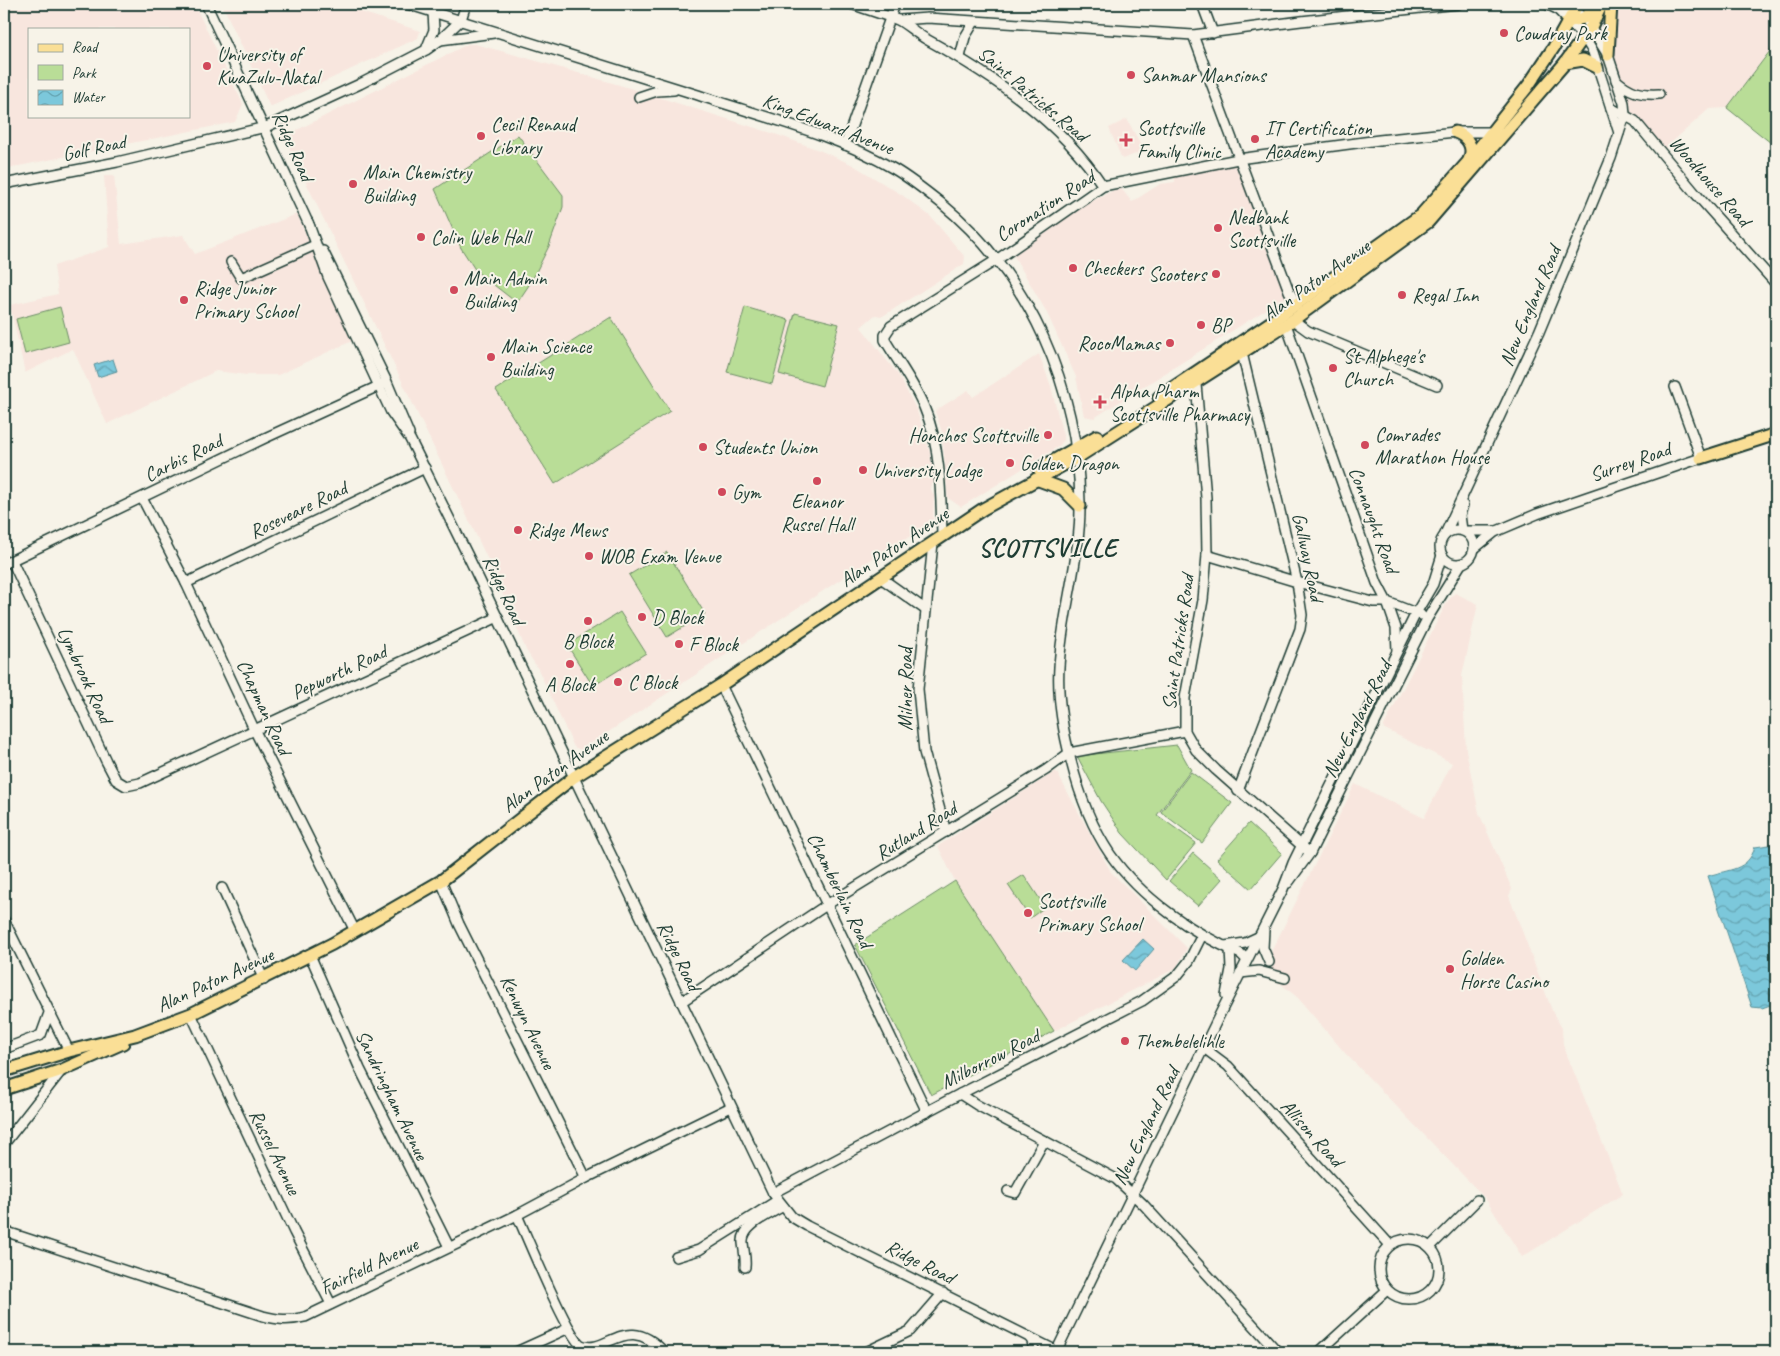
<svg xmlns="http://www.w3.org/2000/svg" width="1780" height="1356" viewBox="0 0 1780 1356" font-family="Caveat,sans-serif">
  <style>
    .built { fill: #f8e6de; fill-rule: evenodd }
    .green { fill: #b9dd97; stroke: #6c8d66 }
    .water { fill: url(#water-waves); stroke: #579098 }
    .lines { fill: none; stroke-linecap: round; stroke-linejoin: round }
    .minor-casing { stroke: #1f3d34; stroke-width: 12 }
    .major-casing { stroke: #1f3d34; stroke-width: 15 }
    .minor { stroke: #f7f3e8; stroke-width: 9 }
    .major { stroke: #fadf96; stroke-width: 11 }
    .poi-dot { fill: #d1495b; stroke: #f7f3e8; stroke-width: 2 }
    .labels { text-anchor: middle; dominant-baseline: central; stroke-width: 4; stroke-linejoin: round; paint-order: stroke }
    .poi-label { font-size: 20px; fill: #1f3d34; stroke: #f7f3e8; text-anchor: start }
    .street-label { font-size: 20px; fill: #1f3d34; stroke: #f7f3e8 }
    .district-label { font-size: 25px; font-weight: bold; letter-spacing: 1px; fill: #1f3d34; stroke: #f7f3e8 }
  </style>
  <defs>
    <pattern id="water-waves" width="16" height="10" patternUnits="userSpaceOnUse" patternTransform="scale(1.25)"><rect width="16" height="10" fill="#7cc8db"/><path d="M0 5q4-4 8 0t8 0" fill="none" stroke="#65a4b2"/></pattern>
  </defs>
  <rect width="100%" height="100%" fill="#f7f3e8"/>
  <filter id="ink" filterUnits="userSpaceOnUse"><feTurbulence type="fractalNoise" baseFrequency=".02" numOctaves="2"/><feDisplacementMap in="SourceGraphic" scale="10" xChannelSelector="R" yChannelSelector="G"/><feConvolveMatrix kernelMatrix="1 2 1 2 8 2 1 2 1" color-interpolation-filters="sRGB"/></filter>
  <g filter="url(#ink)">
    <g class="built">
      <path d="M4 4H194L243 104 235 122 4 169ZM29 29H189V116H29Z"/>
      <polygon points="222,4 336,4 420,31 418,38 270,107"/>
      <polygon points="1606,4 1776,4 1776,42 1727,108 1709,109 1663,150 1632,116 1606,34"/>
      <polygon points="468,44 475,44 523,57 623,86 778,135 819,150 853,165 902,195 930,216 965,257 964,264 883,316 875,315 861,327 899,376 917,411 930,453 934,482 930,487 934,496 933,523 867,562 581,750 574,747 538,669 526,650 490,564 288,145 291,133"/>
      <polygon points="1127,119 1144,151 1122,159 1109,128"/>
      <polygon points="1238,164 1286,297 1094,418 1084,416 1076,377 1046,311 1011,251 1069,213 1120,187 1132,202 1160,184 1175,182 1174,176"/>
      <polygon points="114,175 121,244 183,235 195,254 297,214 352,341 278,375 247,375 216,371 107,424 73,349 25,373 10,305 58,294 54,266 109,247 104,176"/>
      <polygon points="1039,354 1051,386 1064,440 1059,446 961,507 948,498 942,432 935,411 968,390 973,397"/>
      <polygon points="1455,593 1478,604 1462,676 1466,750 1479,813 1512,889 1509,896 1553,1013 1562,1028 1563,1045 1623,1194 1522,1257 1485,1198 1345,1053 1298,998 1281,984 1260,974 1355,784 1424,818 1452,763 1383,728 1447,602"/>
      <polygon points="1056,771 1111,872 1187,948 1176,968 931,1095 855,945 955,881 938,846"/>
    </g>
    <g class="green">
      <polygon points="1776,43 1776,147 1727,108"/>
      <polygon points="518,135 563,195 563,207 549,246 531,282 517,303 476,271 461,248 435,189"/>
      <polygon points="60,307 69,342 25,354 16,319"/>
      <polygon points="745,307 789,320 772,384 727,372"/>
      <polygon points="795,313 839,324 822,386 779,374"/>
      <polygon points="611,317 670,411 555,484 496,390"/>
      <polygon points="667,552 705,614 667,637 629,575"/>
      <polygon points="620,612 646,653 593,686 567,645"/>
      <polygon points="1177,745 1191,770 1157,815 1196,843 1166,880 1122,833 1101,801 1077,756"/>
      <polygon points="1191,772 1232,803 1202,843 1161,812"/>
      <polygon points="1249,823 1282,853 1251,889 1217,859"/>
      <polygon points="1193,853 1222,879 1198,906 1169,881"/>
      <polygon points="1024,875 1045,907 1030,918 1008,885"/>
      <polygon points="955,881 1054,1031 931,1095 855,945"/>
    </g>
    <g class="water">
      <polygon points="113,359 117,371 98,377 94,365"/>
      <path d="M1776 844V1003L1762 1008 1752 1007 1708 876C1729 869 1748 871 1755 847Z"/>
      <polygon points="1143,939 1154,949 1135,971 1123,960"/>
    </g>
    <g class="lines">
      <g class="minor-casing">
        <g id="minor">
          <polyline points="206,4 310,227"/>
          <path d="M407 4C504 34 601 64 698 95 763 117 835 134 894 169 911 179 926 191 941 203 1031 277 1078 387 1080 502 1081 558 1062 612 1059 667 1057 699 1063 731 1071 761 1079 793 1091 826 1110 854 1141 898 1192 933 1241 954L1247 960"/>
          <path d="M851 4C866 9 882 14 898 20 905 23 917 34 926 39 993 76 1060 121 1103 186"/>
          <polyline points="1202,4 1213,33"/>
          <polyline points="1546,4 1557,9 1579,14"/>
          <polyline points="1557,9 1584,37 1593,52 1619,133"/>
          <polyline points="900,20 928,18 1193,35 1301,21 1458,4"/>
          <polyline points="1193,35 1289,291 1297,305"/>
          <polyline points="440,40 494,33"/>
          <polyline points="427,47 434,30 433,12"/>
          <polyline points="960,57 965,37 974,22"/>
          <path d="M1616 80C1630 92 1640 95 1659 94"/>
          <polyline points="639,97 657,91 674,90"/>
          <polyline points="1611,108 1635,121 1695,193 1776,284"/>
          <polyline points="845,145 895,4"/>
          <polyline points="4,184 117,162 266,127 360,84 426,50 440,40 461,20 466,4"/>
          <polyline points="308,222 328,277 391,412 410,439 470,560 773,1193 792,1217 807,1226 1059,1352"/>
          <polyline points="323,251 387,382 409,434"/>
          <polyline points="231,262 241,278 315,245"/>
          <polyline points="1293,320 1308,331 1437,385"/>
          <polyline points="1286,324 1377,583 1387,602 1421,615"/>
          <polyline points="1196,384 1206,498 1207,555 1203,600 1185,698 1185,731 1196,750 1216,770 1310,853"/>
          <polyline points="142,498 186,583 255,731 355,931"/>
          <circle cx="1457" cy="547" r="17"/>
          <polyline points="1462,530 1460,515 1463,505"/>
          <polyline points="1465,531 1497,531 1537,514 1701,458 1675,387"/>
          <polyline points="1445,534 1539,332 1611,158 1625,115 1624,103 1608,55 1588,23"/>
          <path d="M942 537C941 495 941 446 924 407 914 383 898 362 885 340V335L891 326 998 259 1103 186 1238 159 1379 140 1455 132H1497"/>
          <polyline points="933,543 918,689 924,752 946,832"/>
          <polyline points="1475,548 1496,531"/>
          <polyline points="1207,555 1297,582 1373,602 1387,602 1396,628 1397,651"/>
          <polyline points="12,561 106,761 116,780 126,786 140,783 498,617"/>
          <polyline points="4,564 265,438 383,384"/>
          <polyline points="881,578 926,610"/>
          <polyline points="186,583 425,468"/>
          <polyline points="721,685 927,1112"/>
          <polyline points="1238,791 1300,629 1302,615 1297,582 1242,353"/>
          <polyline points="441,881 459,924 586,1178"/>
          <polyline points="1288,883 1310,853 1427,619 1461,564"/>
          <polyline points="222,888 264,980"/>
          <polyline points="4,920 69,1051"/>
          <polyline points="1264,930 1263,948 1269,962"/>
          <polyline points="1225,946 1245,943 1258,937"/>
          <polyline points="310,955 360,1069 449,1247"/>
          <polyline points="1240,973 1259,971 1285,978"/>
          <polyline points="1226,995 1231,969 1230,949"/>
          <polyline points="681,1002 828,904 1046,770 1069,753 1185,731"/>
          <polyline points="191,1014 294,1232 331,1304"/>
          <polyline points="1204,1048 1228,1066 1390,1245"/>
          <polyline points="4,1049 41,1035 49,1013"/>
          <polyline points="960,1094 977,1105 1116,1179 1143,1204 1278,1352"/>
          <polyline points="4,1144 62,1070"/>
          <polyline points="1008,1191 1015,1193 1044,1141"/>
          <polyline points="773,1193 960,1094 1142,1001 1177,976 1189,961 1202,935"/>
          <path d="M517 1215C527 1237 567 1335 581 1345 607 1356 626 1311 664 1352"/>
          <path d="M4 1231 263 1316C278 1320 289 1321 305 1317L517 1215 586 1178 731 1107"/>
          <circle cx="1409" cy="1269" r="30"/>
          <polyline points="1430,1247 1477,1200"/>
          <polyline points="676,1257 699,1250 778,1200"/>
          <path d="M745 1267C746 1258 744 1252 743 1243 741 1225 771 1214 783 1206"/>
          <polyline points="1029,1337 1032,1341 1034,1352"/>
          <polyline points="516,1352 569,1328"/>
          <polyline points="866,1352 910,1331 943,1293"/>
          <polyline points="1056,1352 1220,1014 1283,889 1293,863 1416,613 1433,584 1442,555"/>
          <polyline points="1319,1352 1387,1290"/>
        </g>
      </g>
      <g class="major-casing">
        <g id="major">
          <polyline points="1567,22 1584,18 1599,5"/>
          <polyline points="1608,55 1611,4"/>
          <polyline points="1565,63 1583,60 1597,67"/>
          <path d="M1455 132C1467 136 1475 147 1469 160"/>
          <polyline points="1159,397 1280,316 1421,215 1468,162 1528,86 1554,47 1578,4"/>
          <polyline points="1701,458 1776,434"/>
          <polyline points="1039,469 1097,436"/>
          <polyline points="1036,479 1063,489 1080,506"/>
          <polyline points="4,1071 69,1051 135,1035 191,1014 332,944 441,881 574,777 721,685 983,509 1078,457 1293,320 1428,222 1565,63 1591,27 1602,4"/>
          <polyline points="4,1089 62,1070 123,1043"/>
        </g>
      </g>
      <use href="#minor" class="minor"/>
      <use href="#major" class="major"/>
    </g>
  </g>
  <g class="poi-dot">
    <circle cx="1504" cy="33" r="5"/>
    <circle cx="207" cy="66" r="5"/>
    <circle cx="1131" cy="75" r="5"/>
    <circle cx="481" cy="136" r="5"/>
    <circle cx="1255" cy="139" r="5"/>
    <path d="M1123.5 132.5h5v5h5v5h-5v5h-5v-5h-5v-5h5z"/>
    <circle cx="353" cy="184" r="5"/>
    <circle cx="1218" cy="228" r="5"/>
    <circle cx="421" cy="237" r="5"/>
    <circle cx="1073" cy="268" r="5"/>
    <circle cx="1216" cy="274" r="5"/>
    <circle cx="454" cy="290" r="5"/>
    <circle cx="1402" cy="295" r="5"/>
    <circle cx="184" cy="300" r="5"/>
    <circle cx="1201" cy="325" r="5"/>
    <circle cx="1170" cy="343" r="5"/>
    <circle cx="491" cy="357" r="5"/>
    <circle cx="1333" cy="368" r="5"/>
    <path d="M1097.5 394.5h5v5h5v5h-5v5h-5v-5h-5v-5h5z"/>
    <circle cx="1048" cy="435" r="5"/>
    <circle cx="1365" cy="445" r="5"/>
    <circle cx="703" cy="447" r="5"/>
    <circle cx="1010" cy="463" r="5"/>
    <circle cx="863" cy="470" r="5"/>
    <circle cx="817" cy="481" r="5"/>
    <circle cx="722" cy="492" r="5"/>
    <circle cx="518" cy="530" r="5"/>
    <circle cx="589" cy="556" r="5"/>
    <circle cx="642" cy="617" r="5"/>
    <circle cx="588" cy="621" r="5"/>
    <circle cx="679" cy="644" r="5"/>
    <circle cx="570" cy="664" r="5"/>
    <circle cx="618" cy="682" r="5"/>
    <circle cx="1028" cy="913" r="5"/>
    <circle cx="1450" cy="969" r="5"/>
    <circle cx="1125" cy="1041" r="5"/>
  </g>
  <g class="labels">
    <g class="poi-label">
      <text x="1514" y="33">Cowdray Park</text>
      <text x="217" y="54">University of<tspan x="217" dy="23">KwaZulu-Natal</tspan></text>
      <text x="1141" y="75">Sanmar Mansions</text>
      <text x="491" y="124">Cecil Renaud<tspan x="491" dy="23">Library</tspan></text>
      <text x="1137" y="128">Scottsville<tspan x="1137" dy="23">Family Clinic</tspan></text>
      <text x="1265" y="128">IT Certification<tspan x="1265" dy="23">Academy</tspan></text>
      <text x="363" y="172">Main Chemistry<tspan x="363" dy="23">Building</tspan></text>
      <text x="1228" y="217">Nedbank<tspan x="1228" dy="23">Scottsville</tspan></text>
      <text x="431" y="237">Colin Web Hall</text>
      <text x="1083" y="268">Checkers</text>
      <text x="1206" y="274" text-anchor="end">Scooters</text>
      <text x="464" y="278">Main Admin<tspan x="464" dy="23">Building</tspan></text>
      <text x="194" y="288">Ridge Junior<tspan x="194" dy="23">Primary School</tspan></text>
      <text x="1412" y="295">Regal Inn</text>
      <text x="1211" y="325">BP</text>
      <text x="1160" y="343" text-anchor="end">RocoMamas</text>
      <text x="501" y="346">Main Science<tspan x="501" dy="23">Building</tspan></text>
      <text x="1343" y="356">St Alphege's<tspan x="1343" dy="23">Church</tspan></text>
      <text x="1110" y="391">Alpha Pharm<tspan x="1110" dy="23">Scottsville Pharmacy</tspan></text>
      <text x="1375" y="434">Comrades<tspan x="1375" dy="23">Marathon House</tspan></text>
      <text x="1038" y="435" text-anchor="end">Honchos Scottsville</text>
      <text x="713" y="447">Students Union</text>
      <text x="1020" y="463">Golden Dragon</text>
      <text x="873" y="470">University Lodge</text>
      <text x="732" y="492">Gym</text>
      <text x="817" y="501" text-anchor="middle">Eleanor<tspan x="817" dy="23">Russel Hall</tspan></text>
      <text x="528" y="530">Ridge Mews</text>
      <text x="599" y="556">WOB Exam Venue</text>
      <text x="652" y="617">D Block</text>
      <text x="588" y="641" text-anchor="middle">B Block</text>
      <text x="689" y="644">F Block</text>
      <text x="628" y="682">C Block</text>
      <text x="570" y="684" text-anchor="middle">A Block</text>
      <text x="1038" y="901">Scottsville<tspan x="1038" dy="23">Primary School</tspan></text>
      <text x="1460" y="958">Golden<tspan x="1460" dy="23">Horse Casino</tspan></text>
      <text x="1135" y="1041">Thembelelihle</text>
    </g>
    <g class="street-label">
      <text transform="translate(1033 94) rotate(40)">Saint Patricks Road</text>
      <text transform="translate(828 124) rotate(21)">King Edward Avenue</text>
      <text transform="translate(293 146) rotate(66)">Ridge Road</text>
      <text transform="translate(94 148) rotate(-12)">Golf Road</text>
      <text transform="translate(1710 181) rotate(49)">Woodhouse Road</text>
      <text transform="translate(1045 206) rotate(-33)">Coronation Road</text>
      <text transform="translate(1316 280) rotate(-35)">Alan Paton Avenue</text>
      <text transform="translate(1530 306) rotate(-67)">New England Road</text>
      <text transform="translate(183 458) rotate(-26)">Carbis Road</text>
      <text transform="translate(1630 462) rotate(-19)">Surrey Road</text>
      <text transform="translate(298 510) rotate(-26)">Roseveare Road</text>
      <text transform="translate(1374 520) rotate(70)">Connaught Road</text>
      <text transform="translate(894 547) rotate(-34)">Alan Paton Avenue</text>
      <text transform="translate(1308 557) rotate(78)">Gallway Road</text>
      <text transform="translate(504 590) rotate(65)">Ridge Road</text>
      <text transform="translate(1178 642) rotate(-82)">Saint Patricks Road</text>
      <text transform="translate(339 672) rotate(-25)">Pepworth Road</text>
      <text transform="translate(85 675) rotate(65)">Lymbrook Road</text>
      <text transform="translate(905 689) rotate(-90)">Milner Road</text>
      <text transform="translate(264 707) rotate(65)">Chapman Road</text>
      <text transform="translate(1357 719) rotate(-63)">New England Road</text>
      <text transform="translate(555 771) rotate(-36)">Alan Paton Avenue</text>
      <text transform="translate(916 831) rotate(-32)">Rutland Road</text>
      <text transform="translate(840 890) rotate(64)">Chamberlain Road</text>
      <text transform="translate(679 956) rotate(64)">Ridge Road</text>
      <text transform="translate(215 980) rotate(-25)">Alan Paton Avenue</text>
      <text transform="translate(528 1022) rotate(64)">Kenwyn Avenue</text>
      <text transform="translate(990 1059) rotate(-27)">Milborrow Road</text>
      <text transform="translate(392 1095) rotate(64)">Sandringham Avenue</text>
      <text transform="translate(1146 1126) rotate(-64)">New England Road</text>
      <text transform="translate(1312 1133) rotate(48)">Allison Road</text>
      <text transform="translate(275 1152) rotate(64)">Russel Avenue</text>
      <text transform="translate(920 1262) rotate(27)">Ridge Road</text>
      <text transform="translate(369 1266) rotate(-26)">Fairfield Avenue</text>
    </g>
    <g class="district-label">
      <text x="1048" y="548">SCOTTSVILLE</text>
    </g>
  </g>
  <rect width="1780" height="1356" fill="none" stroke="#f7f3e8" stroke-width="20"/>
  <rect x="10" y="10" width="1760" height="1336" fill="none" stroke="#1f3d34" stroke-width="2" filter="url(#ink)"/>
  <rect x="28" y="28" width="162" height="90" fill="#f7f3e8" stroke="#a1aaa0"/>
  <rect x="38" y="44" width="25" height="8" fill="#fadf96" stroke="#a1aaa0"/>
  <text x="72" y="52" font-size="15" fill="#1f3d34">Road</text>
  <rect x="38" y="65" width="25" height="15" fill="#b9dd97" stroke="#a1aaa0"/>
  <text x="72" y="78" font-size="15" fill="#1f3d34">Park</text>
  <rect x="38" y="90" width="25" height="15" fill="url(#water-waves)" stroke="#a1aaa0"/>
  <text x="72" y="102" font-size="15" fill="#1f3d34">Water</text>
</svg>
